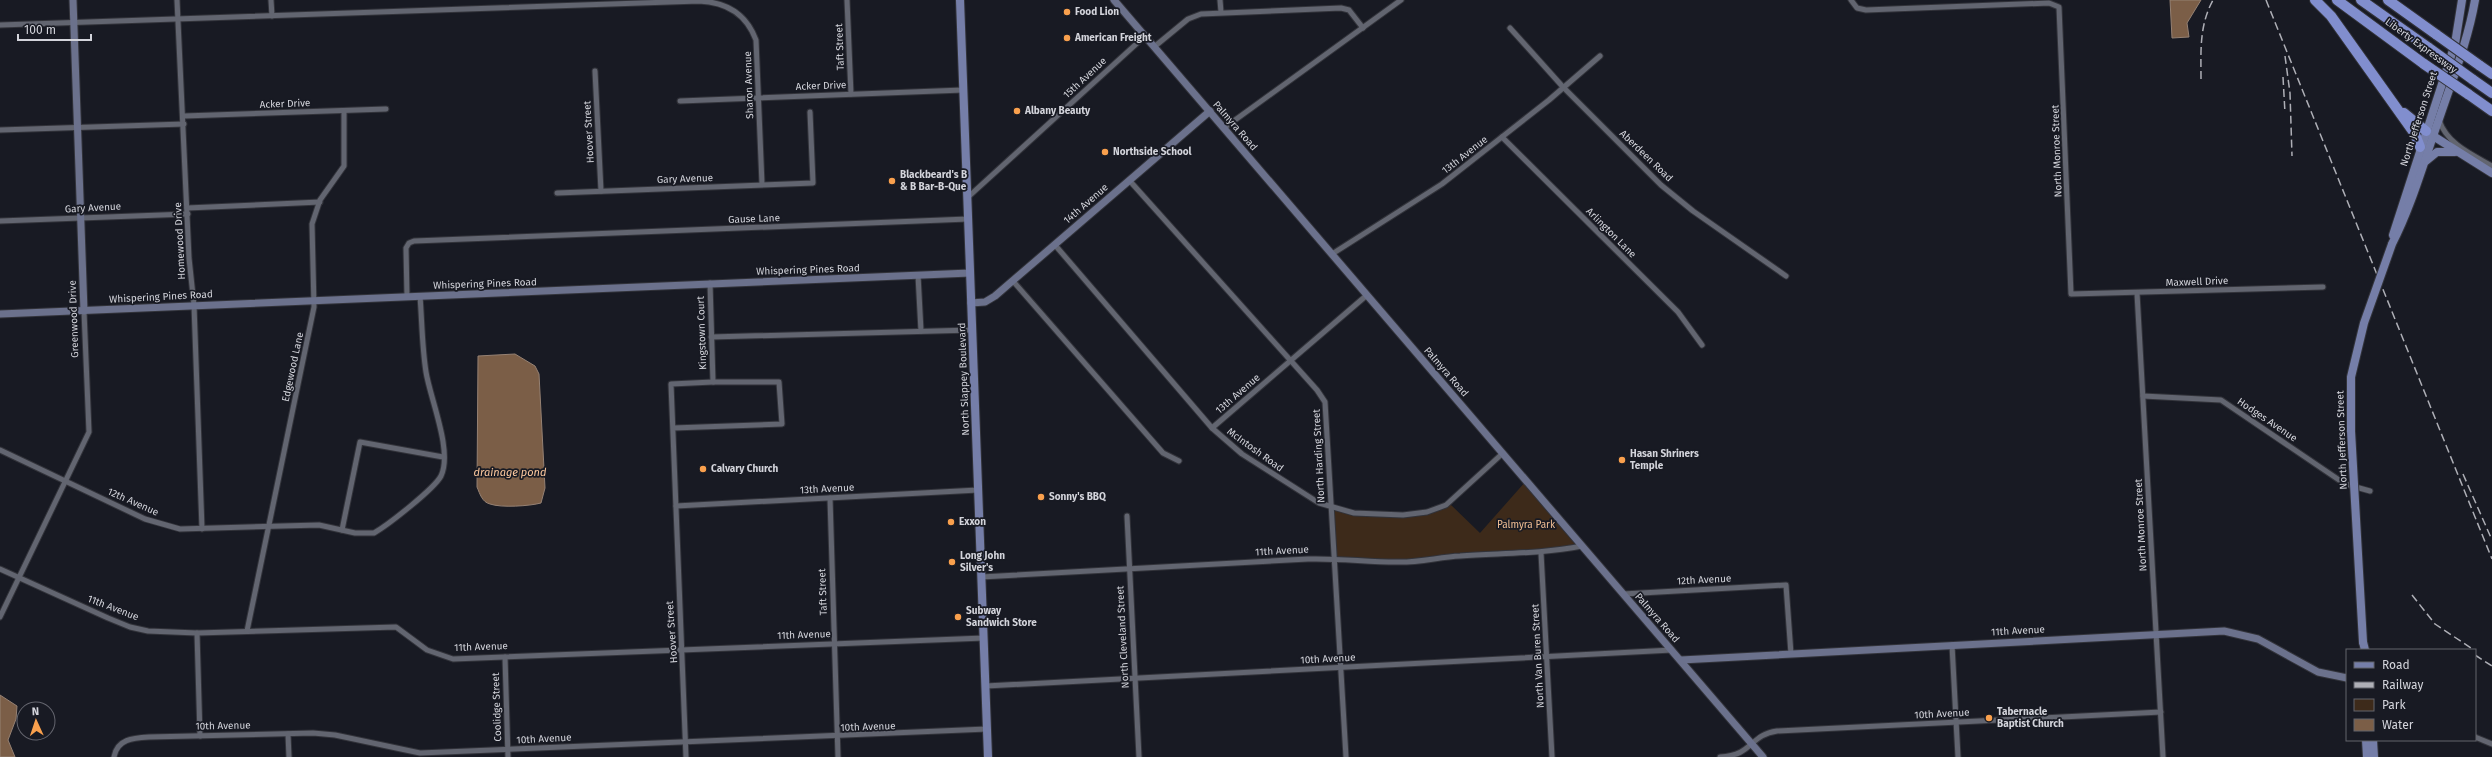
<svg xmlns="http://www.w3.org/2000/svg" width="2492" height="757" viewBox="0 0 2492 757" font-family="'Fira Sans',sans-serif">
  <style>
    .green { fill: #3d2a1a }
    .water { fill: #7b5e47; stroke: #958173 }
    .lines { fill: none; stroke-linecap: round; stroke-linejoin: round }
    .street-casing { stroke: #32333a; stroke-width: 7 }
    .secondary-casing { stroke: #32333a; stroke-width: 9 }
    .primary-casing { stroke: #32333a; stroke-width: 10 }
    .highway-casing { stroke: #32333a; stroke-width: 12 }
    .street { stroke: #626570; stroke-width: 5 }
    .secondary { stroke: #6b718c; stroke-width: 7 }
    .primary { stroke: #757ea8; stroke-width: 8 }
    .highway { stroke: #818ece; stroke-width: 10 }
    .rail { stroke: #aeafb6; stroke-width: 1.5; stroke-dasharray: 8 4; stroke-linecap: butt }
    .primary-bridge-casing { stroke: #32333a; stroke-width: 10; stroke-linecap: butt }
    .highway-bridge-casing { stroke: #32333a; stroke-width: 12; stroke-linecap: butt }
    .primary-bridge { stroke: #757ea8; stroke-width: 8 }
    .highway-bridge { stroke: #818ece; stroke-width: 10 }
    .poi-dot { fill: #f9a04d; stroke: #181a23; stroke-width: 1.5 }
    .labels { text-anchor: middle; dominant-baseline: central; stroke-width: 3.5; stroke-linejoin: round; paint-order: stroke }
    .poi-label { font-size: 10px; font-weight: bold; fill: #d3d4db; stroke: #181a23; text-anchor: start }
    .street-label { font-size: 10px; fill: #d3d4db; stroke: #181a23 }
    .park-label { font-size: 10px; fill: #f1be93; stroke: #181a23 }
    .water-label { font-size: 11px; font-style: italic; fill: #fcc89e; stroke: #181a23 }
  </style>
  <rect width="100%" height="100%" fill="#181a23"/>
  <polygon class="green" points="1526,481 1582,545 1564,549 1419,561 1336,558 1333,510 1403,516 1450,504 1480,533"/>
  <g class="water">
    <polygon points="2170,0 2201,0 2187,23 2189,37 2172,38"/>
    <path d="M515 354 535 366 539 374 545 488 541 503C530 506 501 508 490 504 482 502 480 494 477 487L478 356Z"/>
    <polygon points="0,695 17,706 16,719 8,740 15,757 0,757"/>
  </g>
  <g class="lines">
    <g class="street-casing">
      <g id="street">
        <polyline points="177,0 189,258 194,305 202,529"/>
        <polyline points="271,0 272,16"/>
        <polyline points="847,0 851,94"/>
        <polyline points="1220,0 1221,12"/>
        <polyline points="1851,0 1857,8 1866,10 2049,3 2059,7 2071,294 2323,287"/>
        <path d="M0 25 699 1C726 2 746 13 756 40L762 184"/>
        <polyline points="1510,28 1563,87 1661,185 1693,211 1786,276"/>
        <polyline points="1154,47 1188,19 1201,14 1341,8 1349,10 1363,28"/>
        <polyline points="595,71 601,191"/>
        <polyline points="680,101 963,90"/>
        <polyline points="184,116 386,109"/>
        <path d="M2439 120C2447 144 2471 154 2492 166"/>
        <polyline points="1224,128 1401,0"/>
        <polyline points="0,130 184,124"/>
        <polyline points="1502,137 1678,312 1702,345"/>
        <polyline points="1129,180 1317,390 1325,402 1346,757"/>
        <polyline points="557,193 813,183 810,112"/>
        <polyline points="967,198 1145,36"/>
        <polyline points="187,208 320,202"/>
        <polyline points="0,221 188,214"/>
        <polyline points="1055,245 1212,428 1242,454 1319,503 1354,513 1403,515 1427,512 1446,505 1503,453"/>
        <polyline points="1332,254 1442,184 1549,100 1600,56"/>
        <polyline points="918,275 921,331"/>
        <polyline points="1013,281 1163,453 1179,461"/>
        <polyline points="710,283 713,382"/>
        <polyline points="2137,293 2163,757"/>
        <polyline points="407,296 406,248 409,243 414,241 968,219"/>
        <polyline points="711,337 972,330"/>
        <polyline points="2143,396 2221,400 2345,484 2370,491"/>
        <polyline points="673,428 782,424 779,382 713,382 671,384 686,757"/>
        <polyline points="1212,428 1367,295"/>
        <path d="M0 450 145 519 180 529 319 525 355 533H374C388 525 434 489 441 476 453 451 430 398 426 372 422 347 422 321 420 296"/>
        <polyline points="830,498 838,757"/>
        <polyline points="676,506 978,490"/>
        <polyline points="1127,516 1139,757"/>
        <polyline points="342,530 360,442 443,457"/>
        <polyline points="1541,553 1552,757"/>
        <polyline points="0,569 108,618 130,627 148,631 197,633 396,627 427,650 453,659 984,638"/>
        <path d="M981 577 1308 559C1338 558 1367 562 1396 562 1418 563 1439 557 1460 556 1502 553 1541 554 1582 546"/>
        <polyline points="1623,594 1786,585 1791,654"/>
        <polyline points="0,617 89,432 84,311"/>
        <polyline points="247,631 314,307 312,224 320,200 344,166 344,111"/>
        <polyline points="197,633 200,736"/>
        <polyline points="1952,645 1958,757"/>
        <polyline points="505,657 508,757"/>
        <polyline points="986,686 1672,650"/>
        <polyline points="288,734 289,757"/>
        <polyline points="2475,737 2492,744"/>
        <path d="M114 757C117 739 133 738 149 737L313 733 335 735 420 753 987 729"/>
        <path d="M1720 757C1754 755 1749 735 1777 731L2161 712"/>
      </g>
    </g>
    <g class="secondary-casing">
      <g id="secondary">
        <polyline points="73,0 84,311"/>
        <polyline points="1114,0 1763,757"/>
        <polyline points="971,303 985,302 995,296 1210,111"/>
        <polyline points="0,314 970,273"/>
        <polyline points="1681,660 2224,631 2258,639 2318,672 2347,678"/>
      </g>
    </g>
    <g class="primary-casing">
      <g id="primary">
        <polyline points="960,0 988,757"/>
        <polyline points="2430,134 2492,173"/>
        <polyline points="2426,161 2437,152 2455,152"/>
        <polyline points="2393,235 2455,44 2462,0"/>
        <path d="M2392 244C2412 205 2424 161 2439 119 2452 80 2468 41 2475 0"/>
        <polyline points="2363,642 2365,650"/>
        <polyline points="2366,740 2367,757"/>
        <polyline points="2373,740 2374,757"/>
      </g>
    </g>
    <g class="highway-casing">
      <g id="highway">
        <polyline points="2315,0 2331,16 2415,134 2420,147"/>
        <polyline points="2337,0 2424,64"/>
        <polyline points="2361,0 2429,48"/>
        <polyline points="2388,0 2437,35"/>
        <polyline points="2479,65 2492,74"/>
        <polyline points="2472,79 2492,93"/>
        <polyline points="2468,94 2492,111"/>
        <polyline points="2404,113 2426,131"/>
      </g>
    </g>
    <use href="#street" class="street"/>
    <use href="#secondary" class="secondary"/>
    <use href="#primary" class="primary"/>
    <use href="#highway" class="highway"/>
    <g class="rail">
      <polyline points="2266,0 2492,559"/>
      <polyline points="2285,56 2290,93 2292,156"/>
      <polyline points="2283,77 2285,113"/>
      <path d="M2201 79C2201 51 2199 26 2213 0"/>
      <polyline points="2463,474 2492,540"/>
      <polyline points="2412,595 2435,624 2474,650"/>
      <polyline points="2475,655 2492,666"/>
    </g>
    <g class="primary-bridge-casing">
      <polyline id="primary-bridge" points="2363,642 2351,431 2351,377 2364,323 2392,244"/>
    </g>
    <g class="highway-bridge-casing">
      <g id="highway-bridge">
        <polyline points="2437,35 2479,65"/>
        <polyline points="2429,48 2472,79"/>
        <polyline points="2424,64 2468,94"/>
      </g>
    </g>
    <use href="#primary-bridge" class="primary-bridge"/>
    <use href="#highway-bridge" class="highway-bridge"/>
  </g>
  <g class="poi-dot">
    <circle cx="1067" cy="12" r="4"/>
    <circle cx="1067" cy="38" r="4"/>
    <circle cx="1017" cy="111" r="4"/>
    <circle cx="1105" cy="152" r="4"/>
    <circle cx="892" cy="181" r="4"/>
    <circle cx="1622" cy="460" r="4"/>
    <circle cx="703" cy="469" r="4"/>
    <circle cx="1041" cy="497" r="4"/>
    <circle cx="951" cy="522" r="4"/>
    <circle cx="952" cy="562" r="4"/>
    <circle cx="958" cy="617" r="4"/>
    <circle cx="1989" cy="718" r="4"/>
  </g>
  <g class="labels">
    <g class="poi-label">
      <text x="1075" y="12">Food Lion</text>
      <text x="1075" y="38">American Freight</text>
      <text x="1025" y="111">Albany Beauty</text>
      <text x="1113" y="152">Northside School</text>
      <text x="900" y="175">Blackbeard's B<tspan x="900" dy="12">&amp; B Bar-B-Que</tspan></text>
      <text x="1630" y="454">Hasan Shriners<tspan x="1630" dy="12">Temple</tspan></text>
      <text x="711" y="469">Calvary Church</text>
      <text x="1049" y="497">Sonny's BBQ</text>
      <text x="959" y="522">Exxon</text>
      <text x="960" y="556">Long John<tspan x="960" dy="12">Silver's</tspan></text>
      <text x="966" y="611">Subway<tspan x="966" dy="12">Sandwich Store</tspan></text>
      <text x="1997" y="712">Tabernacle<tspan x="1997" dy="12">Baptist Church</tspan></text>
    </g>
    <g class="street-label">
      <text transform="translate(2421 46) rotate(36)">Liberty Expressway</text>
      <text transform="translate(840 47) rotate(-92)">Taft Street</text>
      <text transform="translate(1085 78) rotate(-43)">15th Avenue</text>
      <text transform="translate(749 85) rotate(-92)">Sharon Avenue</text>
      <text transform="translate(821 86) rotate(-2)">Acker Drive</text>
      <text transform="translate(285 104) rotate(-2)">Acker Drive</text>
      <text transform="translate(2419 119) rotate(-72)">North Jefferson Street</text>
      <text transform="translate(1235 126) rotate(49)">Palmyra Road</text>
      <text transform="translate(589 132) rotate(-93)">Hoover Street</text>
      <text transform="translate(2057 151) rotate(-92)">North Monroe Street</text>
      <text transform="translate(1465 155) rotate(-38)">13th Avenue</text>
      <text transform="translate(1646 156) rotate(44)">Aberdeen Road</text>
      <text transform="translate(685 179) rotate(-2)">Gary Avenue</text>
      <text transform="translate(1086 204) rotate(-41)">14th Avenue</text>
      <text transform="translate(93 208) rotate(-3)">Gary Avenue</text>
      <text transform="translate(754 219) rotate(-2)">Gause Lane</text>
      <text transform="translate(1611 233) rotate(45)">Arlington Lane</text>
      <text transform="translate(180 241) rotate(-93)">Homewood Drive</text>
      <text transform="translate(808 270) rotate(-2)">Whispering Pines Road</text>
      <text transform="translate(2197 282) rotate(-2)">Maxwell Drive</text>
      <text transform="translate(485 284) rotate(-2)">Whispering Pines Road</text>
      <text transform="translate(161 297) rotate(-3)">Whispering Pines Road</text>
      <text transform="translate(74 319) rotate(-92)">Greenwood Drive</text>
      <text transform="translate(702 333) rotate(-92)">Kingstown Court</text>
      <text transform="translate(293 367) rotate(-78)">Edgewood Lane</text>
      <text transform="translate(1446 372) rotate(49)">Palmyra Road</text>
      <text transform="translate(964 379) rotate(-92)">North Slappey Boulevard</text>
      <text transform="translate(1238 394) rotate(-41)">13th Avenue</text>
      <text transform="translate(2267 420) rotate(34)">Hodges Avenue</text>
      <text transform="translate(2342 440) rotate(-92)">North Jefferson Street</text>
      <text transform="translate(1255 450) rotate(36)">McIntosh Road</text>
      <text transform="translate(1319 456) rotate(-93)">North Harding Street</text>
      <text transform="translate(827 489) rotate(-3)">13th Avenue</text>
      <text transform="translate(133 502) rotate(24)">12th Avenue</text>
      <text transform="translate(2141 525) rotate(-93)">North Monroe Street</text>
      <text transform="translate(1282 551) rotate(-3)">11th Avenue</text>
      <text transform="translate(1704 580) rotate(-3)">12th Avenue</text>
      <text transform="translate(823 592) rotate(-92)">Taft Street</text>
      <text transform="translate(113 608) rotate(21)">11th Avenue</text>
      <text transform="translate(1657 618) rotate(49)">Palmyra Road</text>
      <text transform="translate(2018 631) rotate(-3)">11th Avenue</text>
      <text transform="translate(672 632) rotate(-94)">Hoover Street</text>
      <text transform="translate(804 635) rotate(-2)">11th Avenue</text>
      <text transform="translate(1123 637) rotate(-93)">North Cleveland Street</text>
      <text transform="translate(481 647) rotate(-2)">11th Avenue</text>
      <text transform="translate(1538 656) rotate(-93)">North Van Buren Street</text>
      <text transform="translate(1328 659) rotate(-3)">10th Avenue</text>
      <text transform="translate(497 707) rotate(-92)">Coolidge Street</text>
      <text transform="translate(1942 714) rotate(-3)">10th Avenue</text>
      <text transform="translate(223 726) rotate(-1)">10th Avenue</text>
      <text transform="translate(868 727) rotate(-2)">10th Avenue</text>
      <text transform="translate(544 739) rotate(-3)">10th Avenue</text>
    </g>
    <g class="park-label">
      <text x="1526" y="525">Palmyra Park</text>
    </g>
    <g class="water-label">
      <text x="510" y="472">drainage pond</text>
    </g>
  </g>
  <rect x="2346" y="649" width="130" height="92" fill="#181a23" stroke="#63646d"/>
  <rect x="2354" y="662" width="20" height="6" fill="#757ea8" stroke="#63646d"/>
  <text x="2382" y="669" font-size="12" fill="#d3d4db">Road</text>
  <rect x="2354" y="682" width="20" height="6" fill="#aeafb6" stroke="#63646d"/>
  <text x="2382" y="689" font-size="12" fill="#d3d4db">Railway</text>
  <rect x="2354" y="699" width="20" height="12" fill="#3d2a1a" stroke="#63646d"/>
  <text x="2382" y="709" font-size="12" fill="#d3d4db">Park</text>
  <rect x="2354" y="719" width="20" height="12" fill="#7b5e47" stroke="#63646d"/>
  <text x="2382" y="729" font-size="12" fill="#d3d4db">Water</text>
  <g transform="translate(36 721) rotate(357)"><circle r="19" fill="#181a23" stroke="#63646d"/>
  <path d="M0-3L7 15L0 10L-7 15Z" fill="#f9a04d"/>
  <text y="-6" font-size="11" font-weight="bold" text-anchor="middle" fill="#d3d4db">N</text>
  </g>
  <path d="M18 34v6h73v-6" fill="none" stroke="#d3d4db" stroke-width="2"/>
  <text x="24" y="34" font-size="12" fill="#d3d4db" stroke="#181a23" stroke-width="3" paint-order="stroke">100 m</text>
</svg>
